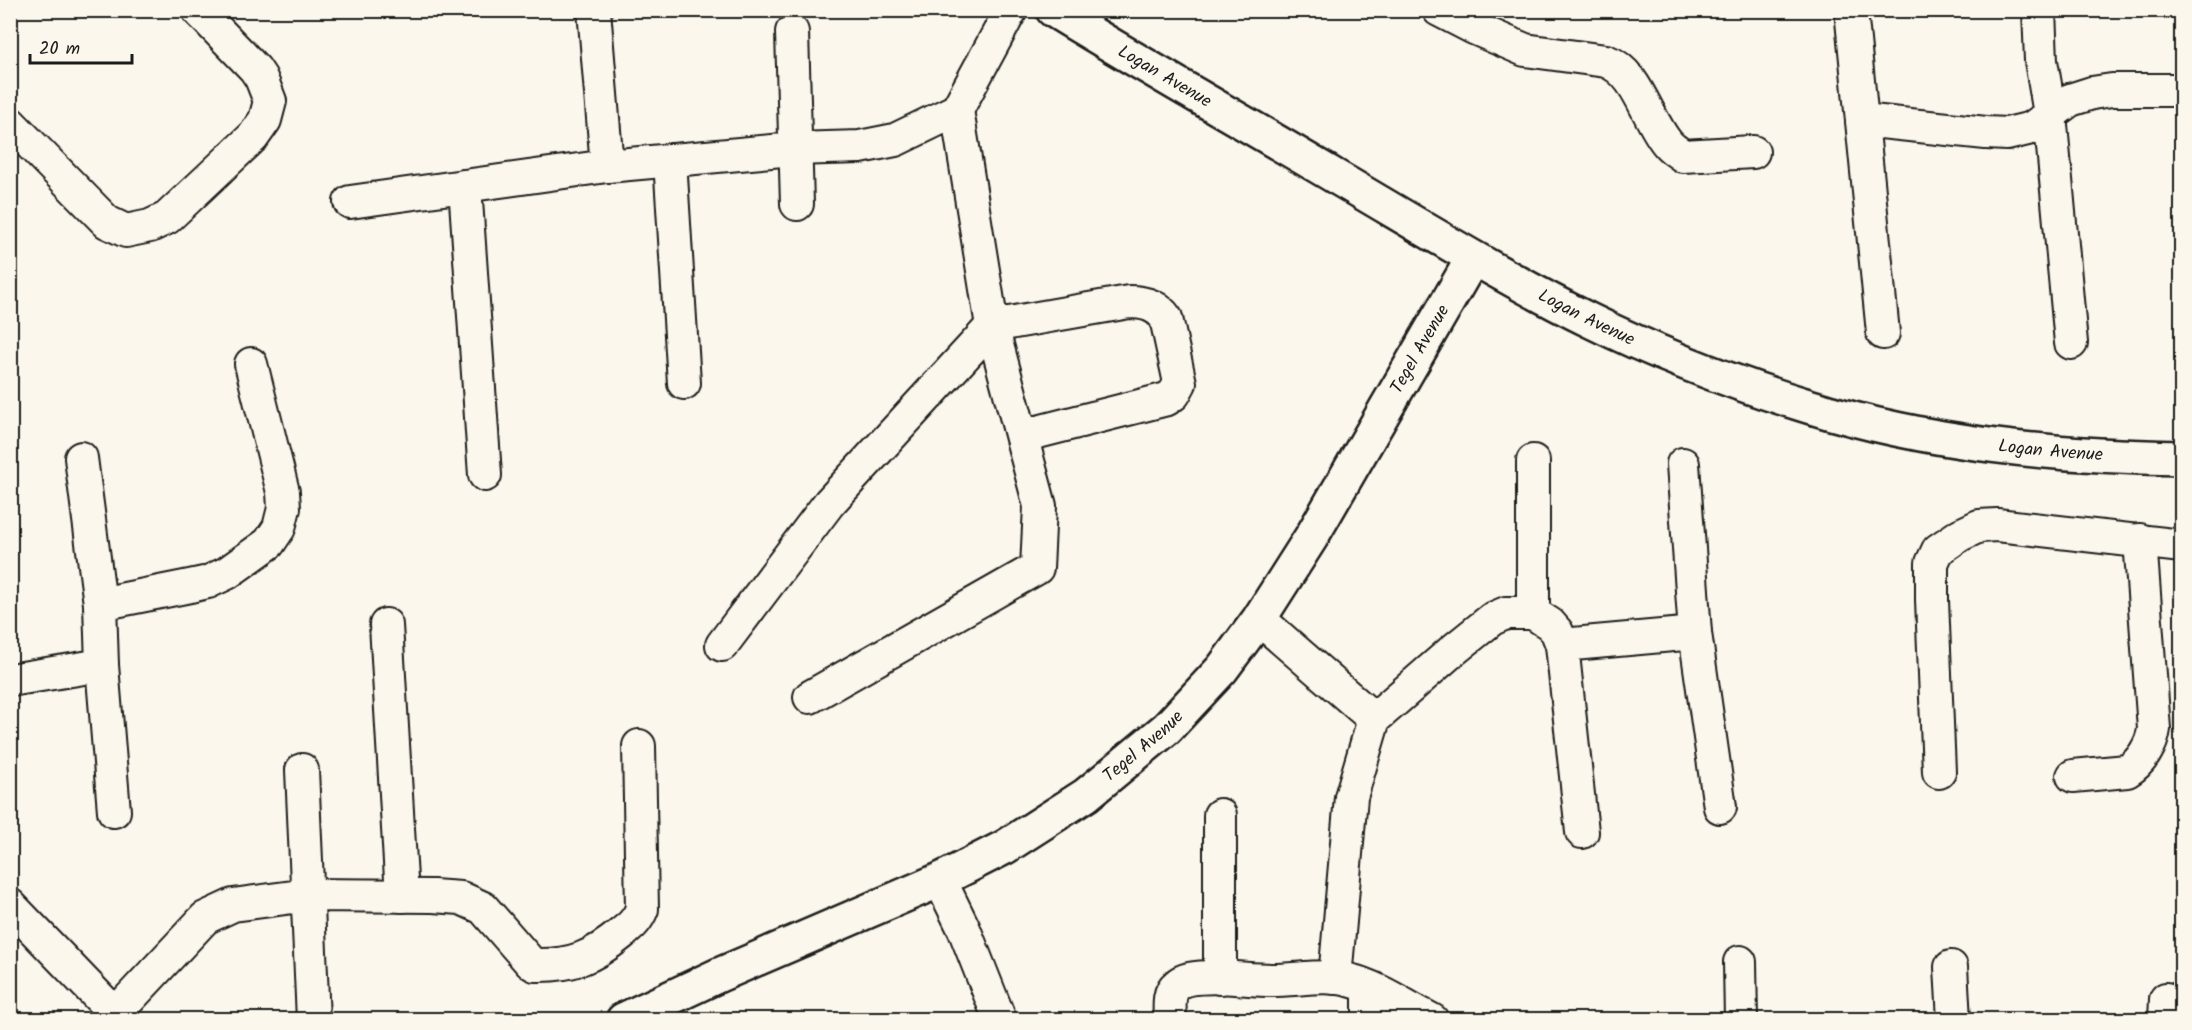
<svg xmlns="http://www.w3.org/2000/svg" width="2192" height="1030" viewBox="0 0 2192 1030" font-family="Kalam,sans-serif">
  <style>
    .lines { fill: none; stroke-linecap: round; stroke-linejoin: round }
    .minor-casing { stroke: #1c1c1c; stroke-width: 36 }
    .tertiary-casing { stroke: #1c1c1c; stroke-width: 38 }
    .minor { stroke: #fbf7ec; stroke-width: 32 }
    .tertiary { stroke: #fbf7ec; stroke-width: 33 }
    .labels { text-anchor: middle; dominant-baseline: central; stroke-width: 5; stroke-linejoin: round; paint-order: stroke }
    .street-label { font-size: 18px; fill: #1c1c1c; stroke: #fbf7ec }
  </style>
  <rect width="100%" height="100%" fill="#fbf7ec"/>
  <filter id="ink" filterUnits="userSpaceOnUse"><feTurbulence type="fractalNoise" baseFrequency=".0167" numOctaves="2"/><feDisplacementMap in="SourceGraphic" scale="12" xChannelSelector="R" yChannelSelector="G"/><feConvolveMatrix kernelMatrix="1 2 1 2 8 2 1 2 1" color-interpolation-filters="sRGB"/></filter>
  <g filter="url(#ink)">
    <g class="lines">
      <g class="minor-casing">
        <g id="minor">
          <polyline points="594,10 607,166"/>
          <path d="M1439 10 1474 28 1525 50 1606 61C1638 72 1647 120 1668 144 1672 149 1678 152 1683 156L1753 152"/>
          <polyline points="1851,10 1883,333"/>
          <polyline points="2039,10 2041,61 2050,114 2071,343"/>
          <polyline points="792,32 797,204"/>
          <polyline points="1862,120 1986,133 2007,134 2032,128 2070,100 2092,93 2112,90 2182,90"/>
          <polyline points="10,123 107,222 126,231 150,226 167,218 253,137 265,120 270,101 261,78 255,69 198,10"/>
          <polyline points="670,160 684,383"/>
          <polyline points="465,186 485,475"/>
          <polyline points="350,202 607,166 794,149 860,147 895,140 957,110 1011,10"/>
          <polyline points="81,458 100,604 102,665 114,811"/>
          <polyline points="1533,461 1533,613"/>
          <polyline points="1683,464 1695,633 1720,807"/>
          <polyline points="100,604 190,586 208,582 227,573 269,543 279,528 284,508 283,492 251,364"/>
          <polyline points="1259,619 1374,719"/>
          <polyline points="386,625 402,896"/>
          <path d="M722 645 829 503 992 326 1129 302C1144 302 1157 305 1166 318L1180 383 1174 394 1167 399 1022 436"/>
          <polyline points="1562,645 1695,633"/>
          <polyline points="10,680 102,665"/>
          <polyline points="810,697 1037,568 1040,506 992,326 957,110"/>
          <polyline points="302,770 313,1020"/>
          <polyline points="1939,772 1932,600 1932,563 1938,550 1960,535 1979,526 1997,525 2182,546"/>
          <path d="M2073 776 2127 771C2141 763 2152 745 2154 729L2140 540"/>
          <polyline points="1220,815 1220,978"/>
          <polyline points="940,880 964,929 1000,1020"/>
          <polyline points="10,905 121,1020"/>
          <polyline points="1740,962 1741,1020"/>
          <polyline points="1951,967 1954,1020"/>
          <polyline points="1335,978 1351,797 1374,719 1451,652 1492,619 1506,613 1533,613 1550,624 1557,632 1562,645 1582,832"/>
          <path d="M115 1014 205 918 233 905 308 895 433 896 461 898 483 908 530 962 535 965C572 966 593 957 621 934 631 926 637 921 642 909L639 746"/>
          <path d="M1170 1020C1170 1008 1167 993 1177 985 1180 982 1185 980 1189 979 1216 974 1245 980 1272 980 1297 980 1325 974 1349 980 1378 987 1406 1007 1432 1020"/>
          <polyline points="1369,1020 1369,988"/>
          <polyline points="2165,1020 2166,999"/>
        </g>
      </g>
      <g class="tertiary-casing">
        <g id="tertiary">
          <path id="s1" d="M1053 10C1147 68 1242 121 1336 177 1420 226 1502 277 1589 320 1660 355 1733 383 1808 406 1929 444 2056 456 2182 458"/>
          <path id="s2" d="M623 1020 719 975 940 880 1005 847 1086 795 1167 728 1222 669 1259 619 1312 536 1473 258"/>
        </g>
      </g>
      <use href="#minor" class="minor"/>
      <use href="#tertiary" class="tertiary"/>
    </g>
  </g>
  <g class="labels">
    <g class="street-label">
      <text stroke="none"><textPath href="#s1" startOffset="130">Logan Avenue</textPath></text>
      <text stroke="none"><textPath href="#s1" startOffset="616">Logan Avenue</textPath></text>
      <text stroke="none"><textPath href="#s2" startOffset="1078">Tegel Avenue</textPath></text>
      <text stroke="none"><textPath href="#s1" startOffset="1102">Logan Avenue</textPath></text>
      <text stroke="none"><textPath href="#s2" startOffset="591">Tegel Avenue</textPath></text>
    </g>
  </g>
  <rect width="2192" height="1030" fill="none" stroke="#fbf7ec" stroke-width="36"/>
  <rect x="18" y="18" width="2156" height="994" fill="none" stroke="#1c1c1c" stroke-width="2" filter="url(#ink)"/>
  <path d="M30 54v9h102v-9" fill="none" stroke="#1c1c1c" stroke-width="3"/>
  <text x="39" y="54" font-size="18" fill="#1c1c1c" stroke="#fbf7ec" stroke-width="4.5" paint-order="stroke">20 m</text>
</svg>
